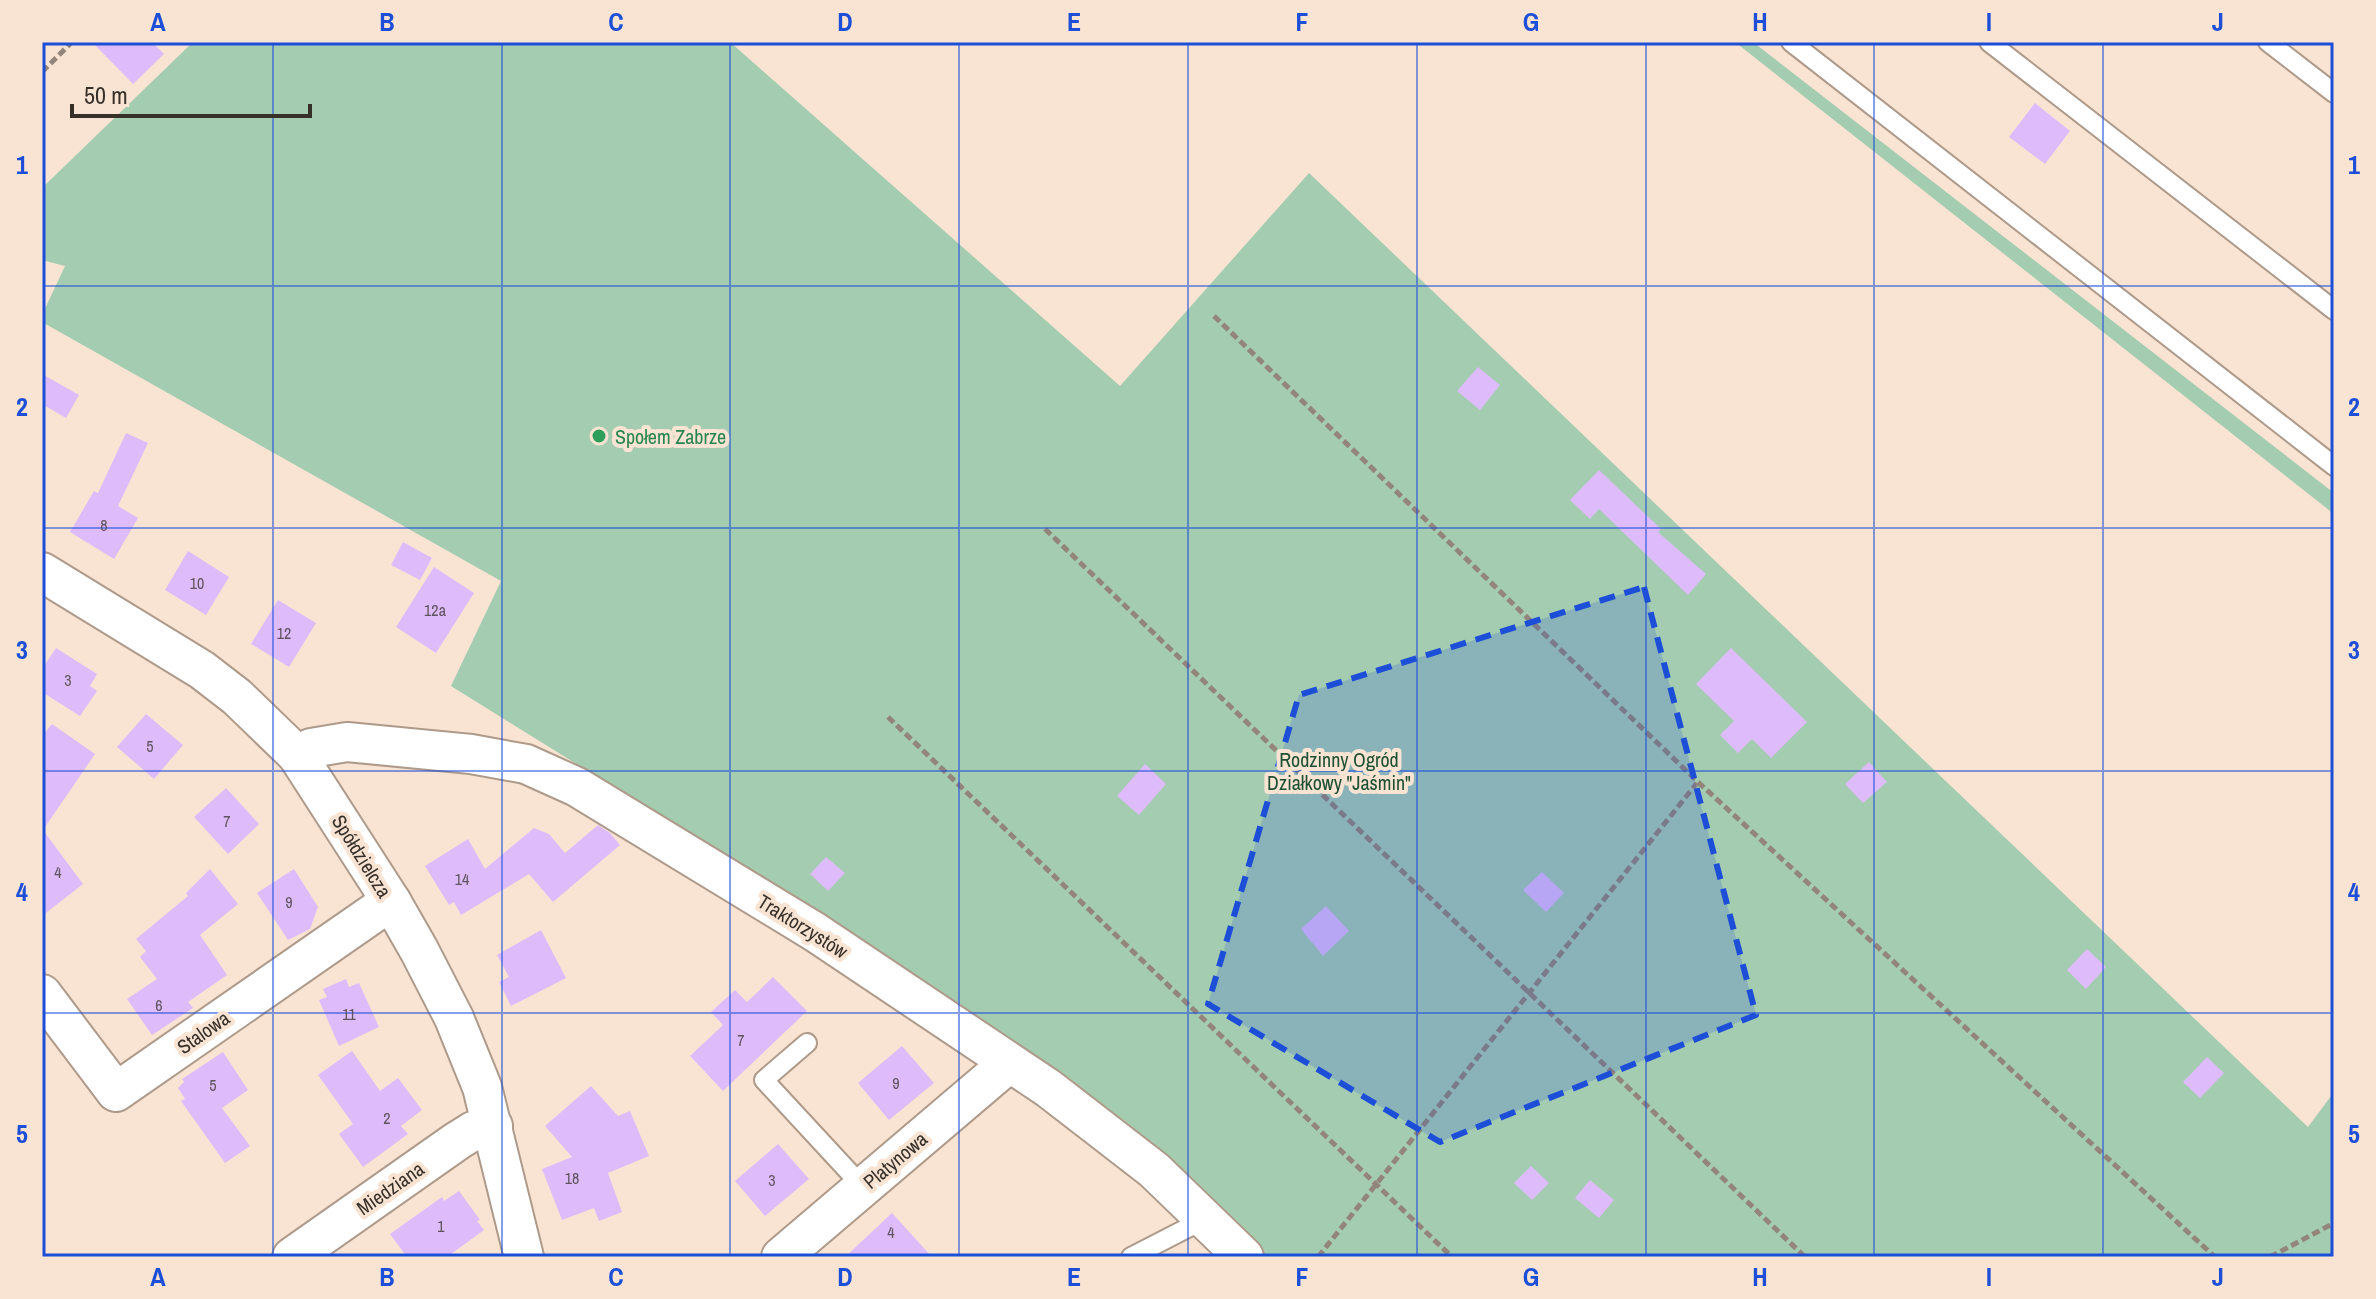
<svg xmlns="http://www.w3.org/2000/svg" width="2376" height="1299" viewBox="0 0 2376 1299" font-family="'Archivo Narrow',sans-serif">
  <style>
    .green { fill: #a4ccb1 }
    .building { fill: #debcfb }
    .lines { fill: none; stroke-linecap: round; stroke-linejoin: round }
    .lane-casing { stroke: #ae9a8a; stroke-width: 22 }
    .street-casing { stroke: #ae9a8a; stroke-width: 42 }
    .path { stroke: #938579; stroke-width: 5; stroke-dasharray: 8 4; stroke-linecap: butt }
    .lane { stroke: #fff; stroke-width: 18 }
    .street { stroke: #fff; stroke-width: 38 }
    .marked { fill: #1d4ed8; fill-opacity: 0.2; stroke: #1d4ed8; stroke-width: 6; stroke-dasharray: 16 10; stroke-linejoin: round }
    .grid { fill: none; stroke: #1d4ed8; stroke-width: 2; stroke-opacity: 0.55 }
    .leisure-dot { fill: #2e9e5b; stroke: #f9e4d3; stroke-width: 3 }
    .labels { text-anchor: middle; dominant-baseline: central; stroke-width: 8; stroke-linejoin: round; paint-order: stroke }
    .number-label { font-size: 16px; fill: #61535e }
    .leisure-label { font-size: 20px; fill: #27864d; stroke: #f9e4d3; text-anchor: start }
    .park-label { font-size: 20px; fill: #1d4f32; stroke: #f9e4d3 }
    .street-label { font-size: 20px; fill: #373029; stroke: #f9e4d3 }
    .neatline { fill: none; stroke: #1d4ed8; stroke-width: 3 }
    .grid-label { font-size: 26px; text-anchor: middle; font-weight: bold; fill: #1d4ed8 }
  </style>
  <rect width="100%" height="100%" fill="#f9e4d3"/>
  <g class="green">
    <polygon points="193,42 730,42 1120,386 1309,173 2308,1127 2334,1092 2334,1257 1264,1257 1125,1121 731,860 451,686 501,581 42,322 42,315 65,266 42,260 42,188"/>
    <polygon points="1735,42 1753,42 2334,493 2334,514"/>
  </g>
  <g class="building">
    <polygon points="92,42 152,42 164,54 133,84"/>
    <polygon points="2035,103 2070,131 2045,164 2009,137"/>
    <polygon points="1478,367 1500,385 1480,410 1457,391"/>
    <polygon points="42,374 79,395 66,418 42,404"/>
    <polygon points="126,433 148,443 118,506 138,518 114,559 70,532 94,491 98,493"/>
    <polygon points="1599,470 1661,529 1658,532 1706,574 1688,595 1599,509 1590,519 1570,500"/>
    <polygon points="403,542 432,558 420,580 391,565"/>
    <polygon points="188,551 229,577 206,615 165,590"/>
    <polygon points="434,567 474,593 436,653 396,627"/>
    <polygon points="278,600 316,623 289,667 251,644"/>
    <polygon points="56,648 97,674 90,686 97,691 80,716 42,692 42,669"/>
    <polygon points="1731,648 1807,722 1771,758 1752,739 1738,753 1720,735 1734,721 1696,684"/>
    <polygon points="146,714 183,745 154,779 117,747"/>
    <polygon points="52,724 95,754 43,830 83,884 42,916 42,736"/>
    <polygon points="1869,762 1887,782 1863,803 1845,784"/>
    <polygon points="1145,764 1166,784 1139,815 1117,796"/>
    <polygon points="226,788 259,824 228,854 194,817"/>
    <polygon points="598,825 610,833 620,845 553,902 529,874 461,915 454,902 449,905 425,866 468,839 485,869 534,828 549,834 565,853"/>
    <polygon points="826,857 845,873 828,891 810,874"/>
    <polygon points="210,869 238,904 200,935 227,975 188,1002 193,1008 152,1035 127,999 157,979 140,957 146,951 136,939 188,896 186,893"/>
    <polygon points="294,869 318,907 310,929 288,940 257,893"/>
    <polygon points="1542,872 1564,893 1546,912 1523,890"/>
    <polygon points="1326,906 1349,931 1323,956 1301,929"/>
    <polygon points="541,930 566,978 511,1006 499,982 509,977 497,955"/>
    <polygon points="2087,949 2106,967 2086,989 2067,970"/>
    <polygon points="773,977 807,1011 723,1091 690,1056 723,1025 711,1012 735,990 747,1002"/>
    <polygon points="346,979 349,987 359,983 379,1027 339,1046 319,1000 327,997 323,989"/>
    <polygon points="902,1046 934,1083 889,1120 858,1083"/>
    <polygon points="352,1051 380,1091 398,1078 422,1110 401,1126 408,1134 363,1167 339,1134 353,1124 318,1075"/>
    <polygon points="223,1052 248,1090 222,1108 250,1146 225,1163 181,1101 185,1099 178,1088 184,1082 182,1079"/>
    <polygon points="2207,1057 2224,1073 2200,1098 2183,1082"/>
    <polygon points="591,1086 618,1116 630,1111 649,1156 608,1173 622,1212 599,1221 594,1208 562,1220 542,1169 572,1157 545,1126"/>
    <polygon points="778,1144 809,1179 765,1216 735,1181"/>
    <polygon points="1531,1166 1549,1183 1532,1200 1514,1183"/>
    <polygon points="1590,1180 1614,1200 1599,1218 1575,1198"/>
    <polygon points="459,1191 480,1220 477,1221 484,1230 447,1257 407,1257 390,1234 442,1197 444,1201"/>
    <polygon points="892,1213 932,1257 845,1257"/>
  </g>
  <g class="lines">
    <g class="lane-casing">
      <g id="lane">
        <polyline points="1791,42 2334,466"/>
        <polyline points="1989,42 2334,310"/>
        <polyline points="2268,42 2334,93"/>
        <polyline points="807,1043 764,1080 863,1187"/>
        <polyline points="1131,1257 1205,1219"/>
      </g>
    </g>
    <g class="street-casing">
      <g id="street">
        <polyline points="42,572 202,670 237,697 297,755 391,901 419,950 454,1018 482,1087 524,1257"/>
        <polyline points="297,755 311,748 347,742 471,754 526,764 577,787 815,932 1048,1088 1154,1170 1244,1257"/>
        <polyline points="42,994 116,1092 391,901"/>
        <polyline points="292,1257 457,1141 473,1131 493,1126"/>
        <polyline points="781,1257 1009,1063"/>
      </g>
    </g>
    <g class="path">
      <polyline points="42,72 72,42"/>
      <polyline points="1214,316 1698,782 2215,1257"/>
      <polyline points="1045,529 1805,1257"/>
      <polyline points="888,717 1452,1257"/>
      <polyline points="1318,1257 1697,783"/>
      <polyline points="2270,1257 2334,1223"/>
    </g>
    <use href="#lane" class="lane"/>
    <use href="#street" class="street"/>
  </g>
  <path class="marked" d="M1644 587 1756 1015 1440 1142 1208 1004 1299 695Z"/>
  <path class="grid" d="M273 42V1257M502 42V1257M730 42V1257M959 42V1257M1188 42V1257M1417 42V1257M1646 42V1257M1874 42V1257M2103 42V1257M42 286H2334M42 528H2334M42 771H2334M42 1013H2334"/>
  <circle class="leisure-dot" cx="599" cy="436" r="8"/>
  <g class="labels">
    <g class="number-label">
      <text x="104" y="525">8</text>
      <text x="197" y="583">10</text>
      <text x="435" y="610">12a</text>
      <text x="284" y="633">12</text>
      <text x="68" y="680">3</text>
      <text x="150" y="746">5</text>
      <text x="227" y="821">7</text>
      <text x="58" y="872">4</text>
      <text x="462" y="879">14</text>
      <text x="289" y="902">9</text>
      <text x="159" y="1005">6</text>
      <text x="349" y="1014">11</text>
      <text x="741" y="1040">7</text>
      <text x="896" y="1083">9</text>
      <text x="213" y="1085">5</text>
      <text x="387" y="1118">2</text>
      <text x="572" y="1178">18</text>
      <text x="772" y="1180">3</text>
      <text x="441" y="1226">1</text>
      <text x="891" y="1232">4</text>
    </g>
    <g class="leisure-label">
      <text x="615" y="436">Społem Zabrze</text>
    </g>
    <g class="park-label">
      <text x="1339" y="759">Rodzinny Ogród<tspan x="1339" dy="23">Działkowy "Jaśmin"</tspan></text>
    </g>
    <g class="street-label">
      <text transform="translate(362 856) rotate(58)">Spółdzielcza</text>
      <text transform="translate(803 926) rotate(32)">Traktorzystów</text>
      <text transform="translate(203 1032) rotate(-35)">Stalowa</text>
      <text transform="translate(895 1160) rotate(-40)">Platynowa</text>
      <text transform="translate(390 1188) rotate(-35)">Miedziana</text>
    </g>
  </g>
  <rect width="2376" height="1299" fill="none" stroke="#f9e4d3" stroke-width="88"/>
  <path d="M72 104v12h238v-12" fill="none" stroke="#373029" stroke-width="4"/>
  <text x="84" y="104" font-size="24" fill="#373029" stroke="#f9e4d3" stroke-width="6" paint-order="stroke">50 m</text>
  <rect x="44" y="44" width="2288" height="1211" class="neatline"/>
  <g class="grid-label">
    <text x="158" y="31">A</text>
    <text x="387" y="31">B</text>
    <text x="616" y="31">C</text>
    <text x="845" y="31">D</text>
    <text x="1074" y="31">E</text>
    <text x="1302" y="31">F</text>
    <text x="1531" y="31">G</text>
    <text x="1760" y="31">H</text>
    <text x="1989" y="31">I</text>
    <text x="2218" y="31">J</text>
    <text x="22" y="174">1</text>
    <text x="2354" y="174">1</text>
    <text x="22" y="416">2</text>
    <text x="2354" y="416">2</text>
    <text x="22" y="659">3</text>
    <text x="2354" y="659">3</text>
    <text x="22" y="901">4</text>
    <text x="2354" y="901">4</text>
    <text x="22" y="1143">5</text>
    <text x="2354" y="1143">5</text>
    <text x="158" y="1286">A</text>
    <text x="387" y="1286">B</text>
    <text x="616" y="1286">C</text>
    <text x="845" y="1286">D</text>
    <text x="1074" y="1286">E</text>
    <text x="1302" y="1286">F</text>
    <text x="1531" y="1286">G</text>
    <text x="1760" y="1286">H</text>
    <text x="1989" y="1286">I</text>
    <text x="2218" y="1286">J</text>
  </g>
</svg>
